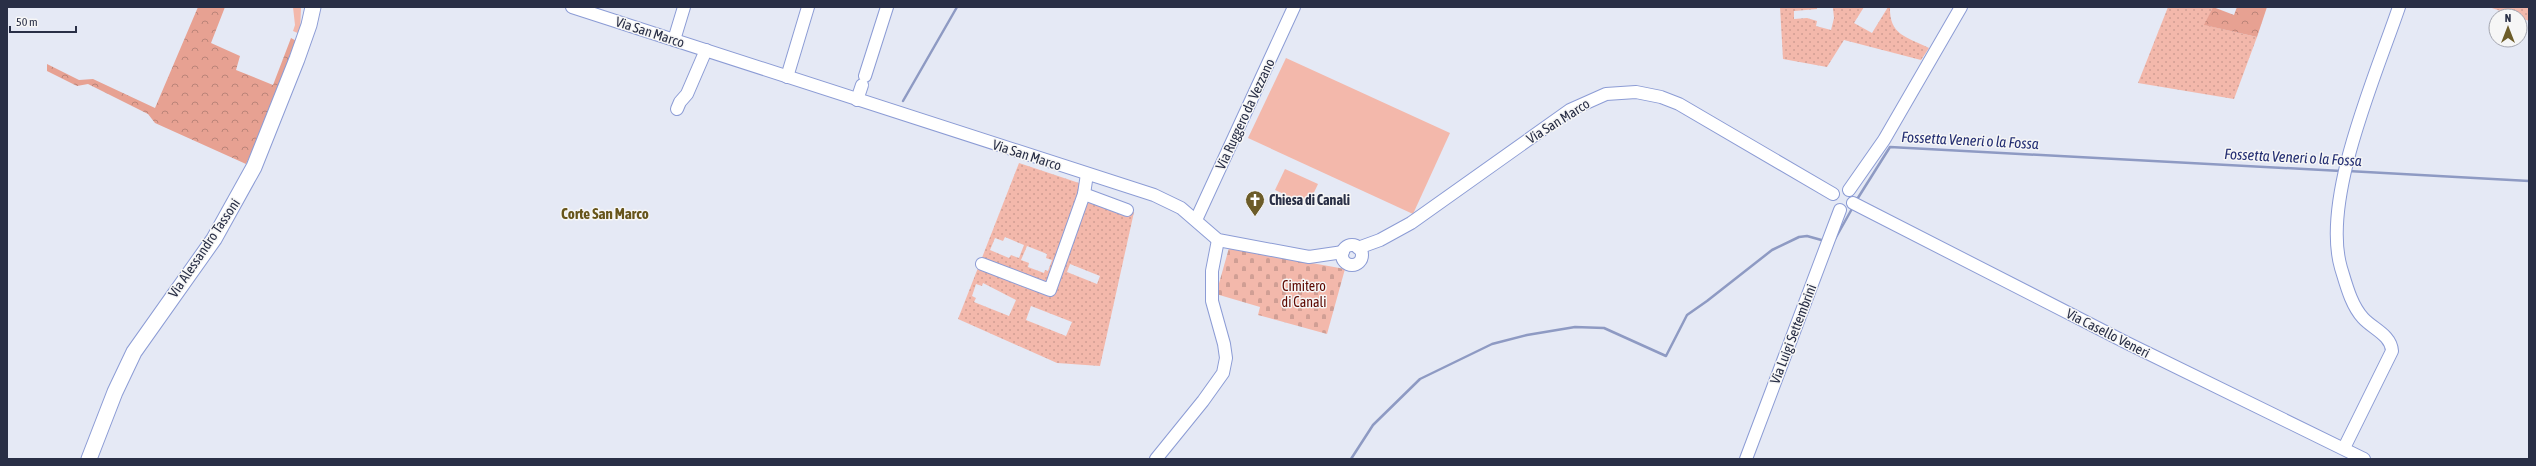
<svg xmlns="http://www.w3.org/2000/svg" width="2536" height="466" viewBox="0 0 2536 466" font-family="'Asap Condensed',sans-serif">
  <style>
    .grass { fill: url(#grass-dots); fill-rule: evenodd }
    .forest { fill: url(#forest-crowns) }
    .cemetery { fill: url(#cemetery-stones) }
    .park { fill: #f3b8ab }
    .lines { fill: none; stroke-linecap: round; stroke-linejoin: round }
    .stream { stroke: #8e9ac3; stroke-width: 2.5 }
    .minor-casing { stroke: #8c9cd5; stroke-width: 14 }
    .major-casing { stroke: #8c9cd5; stroke-width: 17 }
    .minor { stroke: #fff; stroke-width: 12 }
    .major { stroke: #fff; stroke-width: 15 }
    .labels { text-anchor: middle; dominant-baseline: central; stroke-width: 3; stroke-linejoin: round; paint-order: stroke }
    .street-label { font-size: 14px; fill: #292f46; stroke: #f6f6f6 }
    .poi-label { font-size: 14px; font-weight: bold; fill: #292f46; stroke: #f6f6f6; text-anchor: start }
    .park-label { font-size: 14px; fill: #5c0800; stroke: #f6f6f6 }
    .water-label { font-size: 15px; font-style: italic; fill: #232e72; stroke: #f6f6f6 }
    .neighbourhood-label { font-size: 15px; font-weight: bold; fill: #67551a; stroke: #f6f6f6 }
  </style>
  <defs>
    <pattern id="grass-dots" width="8" height="8" patternUnits="userSpaceOnUse"><rect width="8" height="8" fill="#f3b8ab"/><path d="M2 2h.1M6 6h.1" fill="none" stroke="#d09e94" stroke-width="1.8" stroke-linecap="round"/></pattern>
    <pattern id="forest-crowns" width="20" height="18" patternUnits="userSpaceOnUse"><rect width="20" height="18" fill="#e7a192"/><path d="M2 6a3 3 0 1 1 6 0M12 15a3 3 0 1 1 6 0" fill="none" stroke="#bb8479"/></pattern>
    <pattern id="cemetery-stones" width="16" height="16" patternUnits="userSpaceOnUse"><rect width="16" height="16" fill="#f3b8ab"/><path d="M2 7V4a2 2 0 0 1 4 0v3zM10 15v-3a2 2 0 0 1 4 0v3z" fill="#d09e94"/></pattern>
  </defs>
  <rect width="100%" height="100%" fill="#e5e9f5"/>
  <g class="grass">
    <path d="M1780 7H1817V9L1794 11V19L1807 18 1817 21 1816 26 1831 30 1834 18 1833 8 1826 7H1864L1854 23 1872 33 1888 7H1890C1889 35 1907 37 1929 48L1921 60 1844 40 1827 67 1783 59Z"/>
    <polygon points="2168,7 2213,7 2205,25 2257,37 2234,99 2138,83"/>
    <polygon points="2489,7 2529,7 2529,21"/>
    <path d="M1019 163 1085 185 1084 194 1134 212 1100 366 1057 363 958 319ZM1005 237 1024 245 1019 258 1011 255 1009 258 990 250 995 238 1003 241ZM1027 246 1047 254 1046 258 1052 260 1048 271 1045 270 1044 273 1028 267 1029 263 1021 260ZM1070 264 1100 276 1097 284 1067 272ZM983 283 1016 300 1009 316 974 302 976 298 972 296 976 284 982 286ZM1031 306 1072 322 1066 336 1026 320Z"/>
  </g>
  <g class="forest">
    <polygon points="198,7 225,7 211,43 240,56 236,70 273,85 291,38 302,44 246,164 155,123 148,114 88,84 77,86 47,71 47,64 79,80 93,79 155,108"/>
    <polygon points="2213,7 2234,15 2237,7 2267,7 2257,37 2204,25"/>
  </g>
  <polygon class="cemetery" points="1229,248 1345,269 1327,334 1258,315 1260,307 1216,294"/>
  <g class="park">
    <polygon points="293,7 301,7 300,34 293,31 295,25"/>
    <polygon points="1286,58 1450,133 1413,214 1248,138"/>
    <polygon points="1285,169 1318,184 1308,205 1275,190"/>
  </g>
  <g class="lines">
    <g class="stream">
      <polyline points="903,101 957,7"/>
      <polyline points="2348,171 2529,181"/>
      <polyline points="1856,201 1890,147 2341,171"/>
      <polyline points="1835,239 1853,207"/>
      <polyline points="1351,459 1373,425 1420,379 1492,344 1527,335 1575,327 1604,328 1666,356 1687,315 1707,301 1772,250 1799,237 1807,236 1825,241"/>
    </g>
    <g class="minor-casing">
      <g id="minor">
        <polyline points="572,7 1154,195 1181,208 1218,240 1309,257 1343,252"/>
        <polyline points="674,40 684,7"/>
        <polyline points="865,76 887,7"/>
        <polyline points="787,77 808,7"/>
        <polyline points="857,100 862,85"/>
        <polyline points="677,109 680,102 687,94 706,50"/>
        <polyline points="1087,174 1084,194 1127,210"/>
        <polyline points="1849,190 1884,140 1961,7"/>
        <polyline points="1853,203 2127,343 2364,459"/>
        <polyline points="1196,220 1294,7"/>
        <circle cx="1352" cy="255" r="10"/>
        <polyline points="1358,248 1380,240 1411,223 1570,110 1606,94 1636,92 1661,97 1679,104 1833,194"/>
        <polyline points="982,264 1050,290 1084,194"/>
        <path d="M2344 448 2392 351C2391 335 2373 329 2363 318 2351 305 2346 284 2341 268 2321 199 2376 75 2399 7"/>
        <polyline points="1156,459 1203,401 1223,373 1226,358 1224,344 1212,301 1212,271 1218,240"/>
        <polyline points="1746,459 1840,210"/>
      </g>
    </g>
    <g class="major-casing">
      <polyline id="major" points="89,459 115,392 134,352 214,239 254,167 297,59 309,25 313,7"/>
    </g>
    <use href="#minor" class="minor"/>
    <use href="#major" class="major"/>
  </g>
  <defs>
    <g id="church-pin" transform="scale(1)"><path d="M0 17L-7.5 6A9.5 9.5 0 1 1 7.5 6Z" fill="#6c5c29" stroke="#f6f6f6"/><path d="M-1.2-6h2.4v3.5h3.3v2.4h-3.3V6h-2.4V-.1h-3.3v-2.4h3.3Z" fill="#fff"/></g>
  </defs>
  <g fill-rule="evenodd">
    <use href="#church-pin" x="1255" y="200"/>
  </g>
  <g class="labels">
    <g class="street-label">
      <text transform="translate(650 32) rotate(18)">Via San Marco</text>
      <text transform="translate(1245 114) rotate(-65)">Via Ruggero da Vezzano</text>
      <text transform="translate(1558 121) rotate(-32)">Via San Marco</text>
      <text transform="translate(1027 155) rotate(18)">Via San Marco</text>
      <text transform="translate(204 248) rotate(-56)">Via Alessandro Tassoni</text>
      <text transform="translate(2108 333) rotate(27)">Via Casello Veneri</text>
      <text transform="translate(1793 334) rotate(-69)">Via Luigi Settembrini</text>
    </g>
    <g class="poi-label">
      <text x="1269" y="200">Chiesa di Canali</text>
    </g>
    <g class="park-label">
      <text x="1304" y="286">Cimitero<tspan x="1304" dy="16">di Canali</tspan></text>
    </g>
    <g class="water-label">
      <text transform="translate(1970 140) rotate(3)">Fossetta Veneri o la Fossa</text>
      <text transform="translate(2293 157) rotate(3)">Fossetta Veneri o la Fossa</text>
    </g>
    <g class="neighbourhood-label">
      <text x="605" y="213">Corte San Marco</text>
    </g>
  </g>
  <rect width="2536" height="466" fill="none" stroke="#292f46" stroke-width="16"/>
  <g transform="translate(2508 28)"><circle r="19" fill="#f6f6f6" stroke="#a4a6b0"/>
  <path d="M0-3L7 15L0 10L-7 15Z" fill="#6c5c29"/>
  <text y="-6" font-size="11" font-weight="bold" text-anchor="middle" fill="#292f46">N</text>
  </g>
  <path d="M10 26v6h66v-6" fill="none" stroke="#292f46" stroke-width="2"/>
  <text x="16" y="26" font-size="12" fill="#292f46" stroke="#f6f6f6" stroke-width="3" paint-order="stroke">50 m</text>
</svg>
